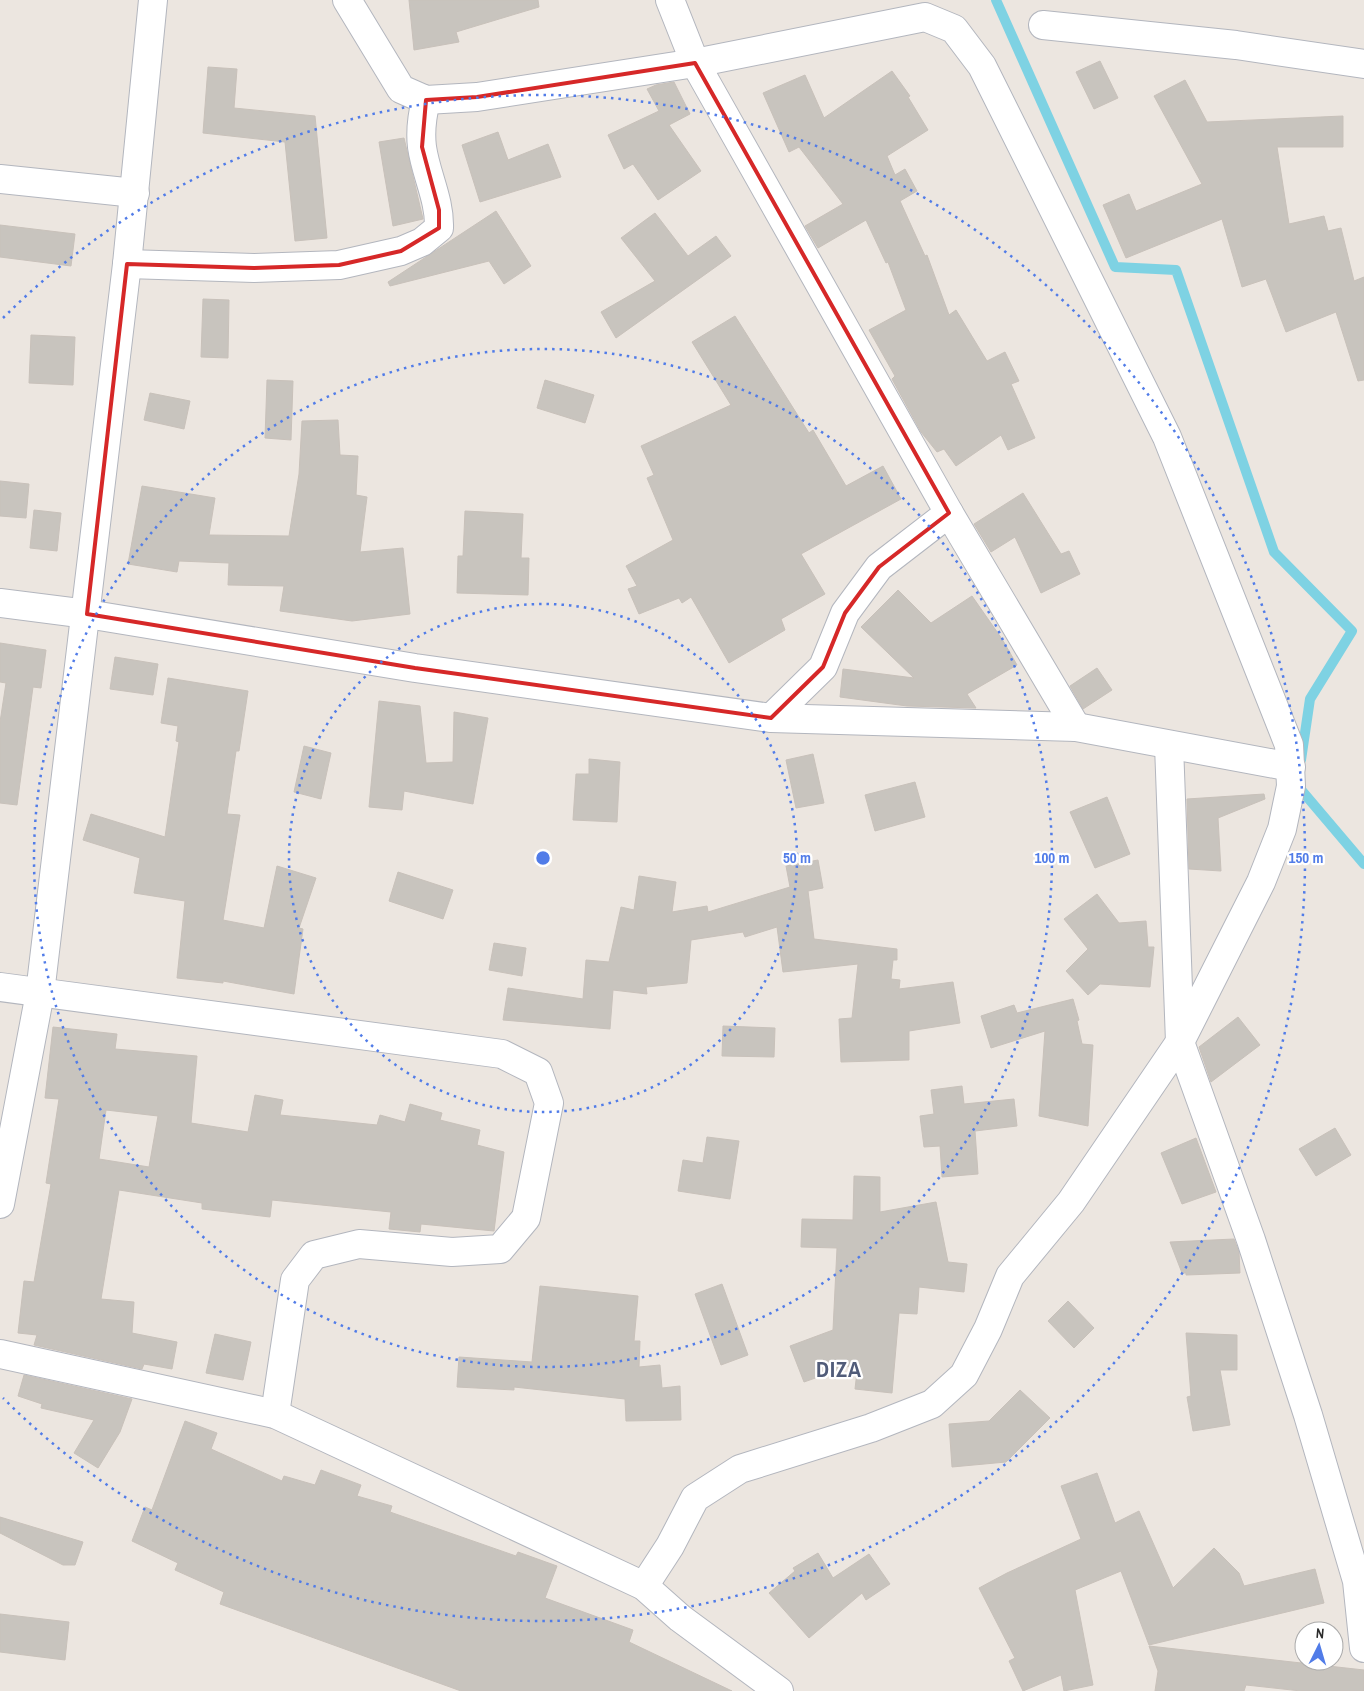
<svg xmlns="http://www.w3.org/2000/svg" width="1364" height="1691" viewBox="0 0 1364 1691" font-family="'Archivo Narrow',sans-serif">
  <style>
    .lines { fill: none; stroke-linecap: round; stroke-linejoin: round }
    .stream { stroke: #7ed2e3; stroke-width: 10 }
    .building { fill: #c8c4be; stroke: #c8c1ba; fill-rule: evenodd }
    .minor-casing { stroke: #b3b6be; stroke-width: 30 }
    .minor { stroke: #fff; stroke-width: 28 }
    .marked { fill: none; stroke: #d62828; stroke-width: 4; stroke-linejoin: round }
    .ring { fill: none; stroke: #517ce8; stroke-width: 2.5; stroke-dasharray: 2.5 5 }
    .labels { text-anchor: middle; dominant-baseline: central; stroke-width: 4.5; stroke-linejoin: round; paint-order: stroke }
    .district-label { font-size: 22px; font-weight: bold; letter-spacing: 1px; fill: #515c79; stroke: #fff }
    .centre { fill: #517ce8; stroke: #fff; stroke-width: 2.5 }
    .ring-label { font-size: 15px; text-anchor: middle; font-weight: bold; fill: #517ce8; stroke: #fff; stroke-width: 4.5; stroke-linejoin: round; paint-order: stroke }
  </style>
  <rect width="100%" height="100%" fill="#ece6e0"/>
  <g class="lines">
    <g class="stream">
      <polyline points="996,0 1115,267 1176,270 1274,552 1352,631 1310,699 1301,760"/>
      <polyline points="1297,782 1297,785 1364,864"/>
    </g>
  </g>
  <g class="building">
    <polygon points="409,0 538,0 539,7 456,32 459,42 414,50"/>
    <polygon points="1100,61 1118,98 1094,109 1076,72"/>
    <polygon points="208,67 237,69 234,108 315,116 327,238 295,241 285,142 203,133"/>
    <polygon points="892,71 910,96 908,97 928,130 887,156 895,175 905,169 917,191 900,201 925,256 927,255 949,315 956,310 987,361 1005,352 1019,381 1011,384 1035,438 1008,450 1001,435 956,466 944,449 937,452 921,432 892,379 895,376 869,330 906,310 888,262 886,263 866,220 818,248 805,226 843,204 799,147 789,152 763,93 805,75 824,118"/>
    <polygon points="1185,80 1207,122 1343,116 1343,147 1277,147 1289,224 1324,216 1328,231 1341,228 1354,281 1364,277 1364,380 1358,381 1336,312 1286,332 1266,279 1242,287 1222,219 1126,258 1103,205 1129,194 1136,211 1202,184 1154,96"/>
    <polygon points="674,82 690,114 669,125 701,171 658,200 633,164 624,169 608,135 659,111 647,89 656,85"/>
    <polygon points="498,132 508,160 548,144 561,177 480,202 462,145"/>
    <polygon points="404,138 423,219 393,226 379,142"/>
    <polygon points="496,211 531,266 504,284 489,261 390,286 388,282"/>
    <polygon points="655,213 688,256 716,236 731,256 616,338 601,312 655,281 621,238"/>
    <polygon points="0,225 75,234 71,266 0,257"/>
    <polygon points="203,299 229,300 228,358 201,357"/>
    <polygon points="735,316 809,433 813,430 846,486 883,466 901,499 801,554 825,594 781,619 785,630 729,663 691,597 682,603 679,598 639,614 628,589 637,586 626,566 673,540 647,478 654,475 641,446 731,405 692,342"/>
    <polygon points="31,335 75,337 73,385 29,383"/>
    <polygon points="267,380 293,381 291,440 265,438"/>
    <polygon points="545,380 594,395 585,423 537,408"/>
    <polygon points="150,393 190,401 184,429 144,420"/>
    <polygon points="338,420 340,455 358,456 356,495 367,497 360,552 403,548 410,614 352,621 280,611 284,586 228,585 229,563 179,561 177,572 128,564 142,486 215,498 209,535 289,536 299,474 302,421"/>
    <polygon points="0,481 29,484 26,518 0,516"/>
    <polygon points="1023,493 1061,554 1069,551 1080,574 1041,593 1015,537 991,552 974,524"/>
    <polygon points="34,510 61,513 57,551 30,548"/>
    <polygon points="465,511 523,514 521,558 529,558 528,595 457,593 458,556 463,556"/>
    <polygon points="898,590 931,623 972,596 1002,639 1017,665 967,694 976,708 907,706 840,697 843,669 914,678 861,627"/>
    <polygon points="0,643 46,650 41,688 33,687 17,805 0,803 0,722 6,683 0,682"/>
    <polygon points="115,657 158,664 153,695 110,689"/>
    <polygon points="1097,668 1112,690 1083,709 1070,686"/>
    <polygon points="168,678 248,691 239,751 236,751 227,814 240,815 223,920 264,928 277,866 316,878 299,928 303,929 294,994 223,981 223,983 177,978 185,901 134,893 140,858 83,840 91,814 165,837 179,742 176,741 178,726 161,723"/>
    <polygon points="379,701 420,706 426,763 453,762 454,712 488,718 473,804 404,791 402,810 369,807"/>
    <polygon points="304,746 331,753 321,799 294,792"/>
    <polygon points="813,754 824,803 796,808 786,760"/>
    <polygon points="589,759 620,762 617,822 573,820 576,774 589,774"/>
    <polygon points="915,782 925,817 875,831 865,795"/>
    <polygon points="1264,794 1265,799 1218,818 1221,871 1189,869 1187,799"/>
    <polygon points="1107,797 1130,854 1095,868 1070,812"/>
    <polygon points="818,860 823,888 808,891 814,939 897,949 897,960 893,960 891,979 900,980 899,989 953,982 960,1023 909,1031 909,1060 841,1062 839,1019 852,1018 858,964 783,972 777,927 745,937 743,932 691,940 687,983 646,987 647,994 613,990 610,1029 503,1020 508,988 583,999 586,960 609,962 621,907 634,910 639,876 676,882 672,912 707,906 708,912 790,887 786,866"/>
    <polygon points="398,872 453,890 443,919 389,901"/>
    <polygon points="1097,894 1119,923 1146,921 1148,947 1154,947 1150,987 1100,984 1088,995 1066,971 1088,949 1064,919"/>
    <polygon points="494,943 526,948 522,976 489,970"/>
    <polygon points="1073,999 1079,1020 1077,1021 1082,1044 1093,1045 1088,1126 1039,1116 1045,1031 991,1048 981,1016 1014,1005 1017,1013"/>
    <polygon points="1238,1017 1260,1045 1211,1082 1199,1047"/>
    <polygon points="723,1026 775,1028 774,1057 722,1056"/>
    <path d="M53 1027 117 1034 115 1049 197 1056 191 1123 248 1132 255 1095 283 1100 280 1115 377 1125 380 1115 405 1122 410 1104 442 1113 440 1120 480 1130 477 1145 504 1152 494 1231 421 1224 420 1232 389 1229 391 1212 272 1200 270 1217 202 1209V1203L119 1190 101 1299 134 1302 132 1333 177 1342 172 1369 144 1364 142 1369 34 1345 37 1335 18 1333 24 1281 34 1282 51 1184 46 1183 59 1099 45 1098ZM106 1110 158 1116 149 1167 99 1159Z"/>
    <polygon points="962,1086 964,1104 1014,1099 1017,1126 975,1131 978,1174 942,1177 940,1146 924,1147 920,1116 934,1114 931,1090"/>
    <polygon points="1335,1128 1351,1155 1316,1176 1299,1149"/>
    <polygon points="707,1137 739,1141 730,1199 678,1191 683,1160 703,1163"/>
    <polygon points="1196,1138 1216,1192 1182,1204 1161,1153"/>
    <polygon points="854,1176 880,1177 880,1212 936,1202 948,1262 967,1264 964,1292 919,1287 917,1314 899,1313 892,1393 855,1389 858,1363 804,1382 790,1346 833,1330 837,1248 801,1247 802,1219 853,1220"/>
    <polygon points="1234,1239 1239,1252 1240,1273 1186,1275 1186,1273 1182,1273 1170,1242"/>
    <polygon points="722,1284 748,1355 721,1365 695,1294"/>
    <polygon points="540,1286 638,1296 634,1341 640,1341 639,1367 660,1365 662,1388 680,1386 681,1420 626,1421 625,1399 514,1387 514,1390 457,1387 459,1357 532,1362"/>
    <polygon points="1068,1301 1094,1328 1074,1348 1048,1321"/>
    <polygon points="1186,1333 1237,1335 1237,1370 1220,1370 1230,1425 1193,1431 1187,1397 1191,1396"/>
    <polygon points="215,1334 251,1342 243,1380 206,1373"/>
    <polygon points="24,1375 132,1399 120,1432 98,1468 74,1453 94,1420 41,1408 42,1404 18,1396"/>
    <polygon points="1020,1390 1050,1418 1006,1462 952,1467 949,1424 989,1421"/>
    <polygon points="185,1421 217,1433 211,1449 282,1481 284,1476 315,1485 321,1470 361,1485 357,1496 392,1506 390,1512 516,1556 518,1552 557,1566 545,1598 633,1630 629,1642 732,1691 461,1691 220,1604 224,1592 175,1570 178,1563 132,1541 145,1507 152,1510"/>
    <polygon points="1097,1473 1115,1523 1139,1511 1173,1588 1214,1548 1239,1573 1244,1586 1315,1569 1324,1603 1149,1645 1121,1571 1075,1590 1093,1685 1064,1691 1061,1675 1023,1691 1009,1661 1015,1658 979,1588 1007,1573 1081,1539 1061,1486"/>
    <polygon points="0,1517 83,1542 75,1565 63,1565 0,1533"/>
    <polygon points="818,1553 833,1578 869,1554 890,1584 866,1600 862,1593 809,1638 769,1593 795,1571 793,1568"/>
    <polygon points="0,1614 69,1622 65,1660 0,1652"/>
    <polygon points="1149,1646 1364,1670 1364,1691 1301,1691 1246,1685 1244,1691 1155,1691 1158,1671"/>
  </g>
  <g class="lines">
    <g class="minor-casing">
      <g id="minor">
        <polyline points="347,0 401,89 426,100 477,97 695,63 925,17 954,29 982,66 1167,437 1289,745 1291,786 1282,829 1261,882 1180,1042 1071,1202 1010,1276 988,1329 964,1375 932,1404 871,1428 740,1469 695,1498 670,1546 644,1586"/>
        <polyline points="670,0 695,63 949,513 1076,727"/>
        <polyline points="1043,25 1236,45 1364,64"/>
        <polyline points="0,179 135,193"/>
        <path d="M127 264 254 268 339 265 401 251 422 242 439 228C440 200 426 175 422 147 420 131 422 116 426 100"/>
        <polyline points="0,603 87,614 415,668 771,718 823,667 845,613 879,567 949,513"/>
        <polyline points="771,718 1076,727 1291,767"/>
        <polyline points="1169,745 1180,1042 1251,1240 1308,1415 1357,1581 1364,1648"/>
        <polyline points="0,987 502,1054 538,1072 549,1103 526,1218 500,1249 452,1252 359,1244 314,1255 295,1280 275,1414"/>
        <polyline points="0,1204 40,993 127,264 153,0"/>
        <polyline points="0,1354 275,1414 644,1586 680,1618 779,1691"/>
      </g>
    </g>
    <use href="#minor" class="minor"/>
  </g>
  <path class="marked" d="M695 63 949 513 879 567 845 613 823 667 771 718 415 668 87 614 127 264 254 268 339 265 401 251 439 228V210L422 147 426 100 477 97Z"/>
  <g class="ring">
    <circle cx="543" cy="858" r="254"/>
    <circle cx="543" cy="858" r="509"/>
    <path d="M3 318A763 763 0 1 1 3 1398"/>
  </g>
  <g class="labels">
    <g class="district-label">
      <text x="839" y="1369">DIZA</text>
    </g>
  </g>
  <circle cx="543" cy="858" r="8" class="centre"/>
  <g class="ring-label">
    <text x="797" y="863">50 m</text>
    <text x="1052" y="863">100 m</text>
    <text x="1306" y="863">150 m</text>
  </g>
  <g transform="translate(1319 1646) rotate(5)"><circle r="24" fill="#ffffff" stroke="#ababab"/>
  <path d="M0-4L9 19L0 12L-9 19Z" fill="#517ce8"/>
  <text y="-8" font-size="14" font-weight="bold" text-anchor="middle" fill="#2c2c2c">N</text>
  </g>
</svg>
